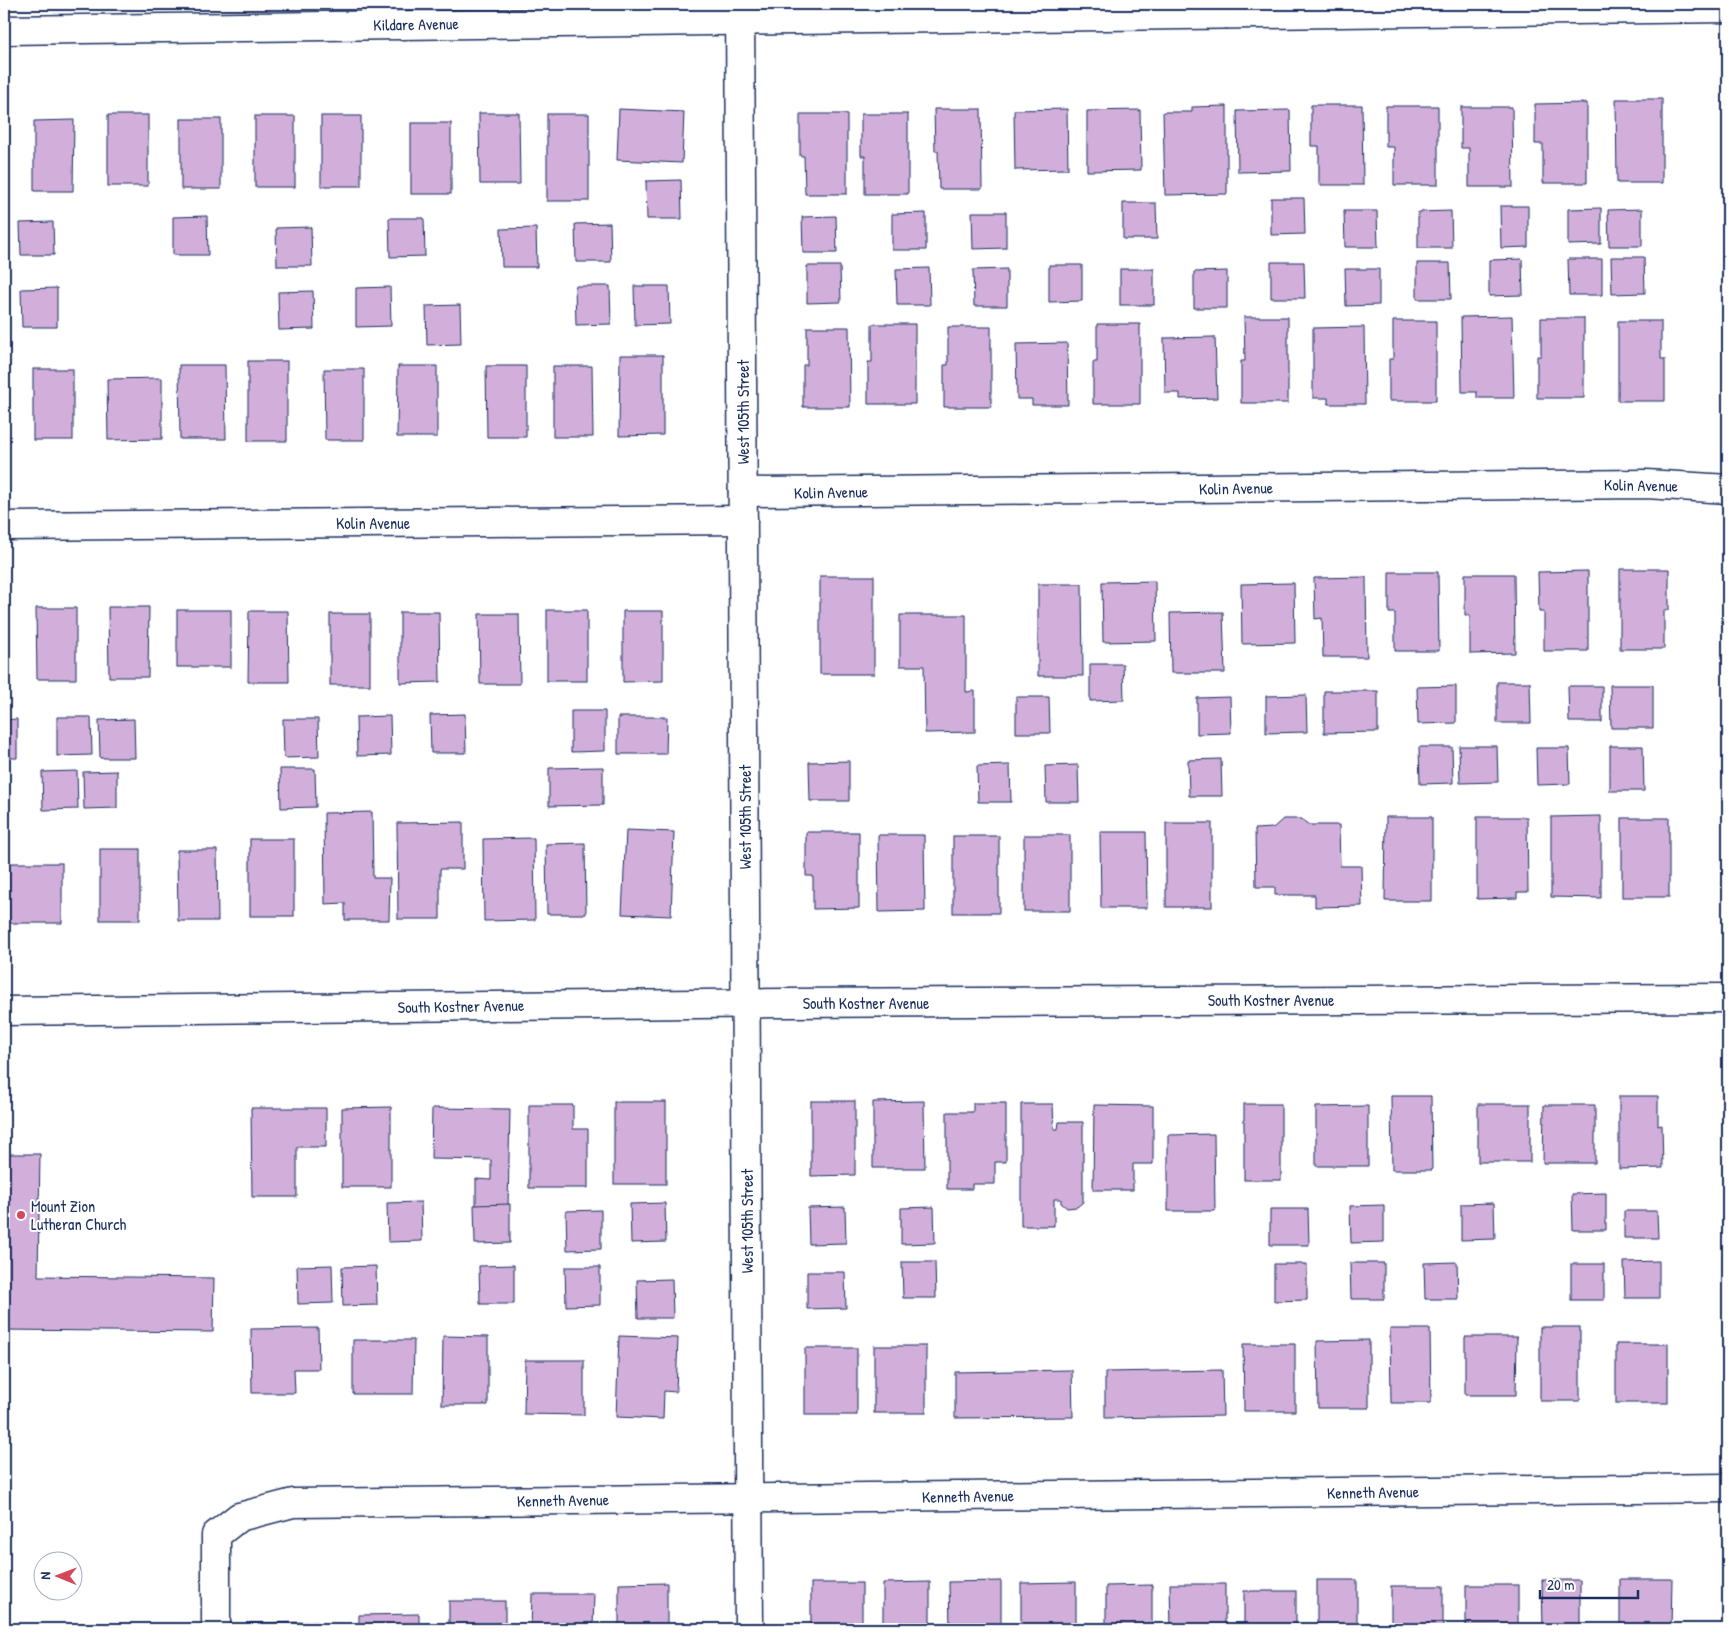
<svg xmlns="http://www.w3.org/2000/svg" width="1732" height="1633" viewBox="0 0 1732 1633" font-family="'Patrick Hand',sans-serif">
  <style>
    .building { fill: #d1afda; stroke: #1b2f5e }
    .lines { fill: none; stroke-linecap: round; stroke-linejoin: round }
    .street-casing { stroke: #1b2f5e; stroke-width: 31 }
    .street { stroke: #fff; stroke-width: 28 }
    .poi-dot { fill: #d1495b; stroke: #fff; stroke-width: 2 }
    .labels { text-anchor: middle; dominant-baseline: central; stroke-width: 4; stroke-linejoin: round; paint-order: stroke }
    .street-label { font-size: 16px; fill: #1b2f5e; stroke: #fff }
    .poi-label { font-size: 16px; fill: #1b2f5e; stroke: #fff; text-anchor: start }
  </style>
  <rect width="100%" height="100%" fill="#fff"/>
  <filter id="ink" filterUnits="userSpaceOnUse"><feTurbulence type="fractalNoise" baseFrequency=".02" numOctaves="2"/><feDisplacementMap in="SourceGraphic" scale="10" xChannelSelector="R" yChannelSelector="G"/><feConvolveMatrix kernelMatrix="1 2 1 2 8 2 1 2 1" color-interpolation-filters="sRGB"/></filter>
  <g filter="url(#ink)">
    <g class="building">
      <polygon points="1616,99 1662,99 1662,183 1617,183"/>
      <polygon points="1587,103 1587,183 1543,183 1543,144 1535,144 1535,104"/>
      <polygon points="1311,105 1362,105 1363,185 1319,185 1319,146 1311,146"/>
      <polygon points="1227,106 1227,194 1165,195 1163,112 1192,112 1192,107"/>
      <polygon points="1386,106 1438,106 1438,185 1394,185 1394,147 1386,147"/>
      <polygon points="1461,107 1512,107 1513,187 1469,187 1469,148 1461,148"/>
      <polygon points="619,109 684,112 682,163 617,160"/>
      <polygon points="934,109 981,109 982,189 939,189 938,151 935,151"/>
      <polygon points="1067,109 1068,169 1015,170 1014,110"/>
      <polygon points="1140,110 1141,170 1087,171 1087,111"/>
      <polygon points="1290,110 1291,171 1238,172 1237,111"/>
      <polygon points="479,113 519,113 520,184 480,184"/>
      <rect x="547" y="114" width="42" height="87"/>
      <polygon points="800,114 847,114 847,194 805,194 804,156 800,156"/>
      <polygon points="861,114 908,114 908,194 865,194 865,156 861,156"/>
      <rect x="108" y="115" width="40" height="71"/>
      <rect x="255" y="116" width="40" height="71"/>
      <rect x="321" y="116" width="40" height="70"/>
      <rect x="181" y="119" width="40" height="70"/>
      <polygon points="74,120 73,191 34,191 34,121"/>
      <rect x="411" y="123" width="40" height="71"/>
      <polygon points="681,180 682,219 647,219 646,181"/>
      <polygon points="1271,198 1304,198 1305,234 1271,235"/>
      <polygon points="1123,203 1156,203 1157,239 1123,239"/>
      <polygon points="1500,206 1528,206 1528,247 1501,248"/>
      <polygon points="1601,208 1601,244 1568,245 1568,209"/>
      <polygon points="1642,209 1642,246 1609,246 1608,210"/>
      <polygon points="1344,211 1377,211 1378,247 1345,247"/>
      <polygon points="1451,211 1452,248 1418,248 1418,212"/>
      <polygon points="972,212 1006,212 1006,248 973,249"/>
      <polygon points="926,213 926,250 892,250 892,214"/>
      <polygon points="207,216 208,255 173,255 173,217"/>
      <polygon points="836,216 837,253 803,253 802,217"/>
      <polygon points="389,218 424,218 425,256 390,257"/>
      <polygon points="53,222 54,255 21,255 20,223"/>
      <polygon points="610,223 611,262 576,262 575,224"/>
      <polygon points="311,227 312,266 277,266 276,228"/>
      <polygon points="536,228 537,267 502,267 501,229"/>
      <polygon points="1611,257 1644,257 1645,293 1612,294"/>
      <polygon points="1522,259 1523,295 1489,296 1489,260"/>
      <polygon points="1568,259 1602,259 1602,295 1569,295"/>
      <polygon points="1271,262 1304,262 1305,298 1271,298"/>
      <polygon points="1417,263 1450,263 1451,299 1417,299"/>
      <polygon points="1049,265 1082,265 1082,301 1049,302"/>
      <polygon points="807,266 840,266 841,302 807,303"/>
      <polygon points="929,268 930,305 897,305 896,269"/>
      <polygon points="1007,269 1007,306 974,306 973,270"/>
      <rect x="1120" y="269" width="34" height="36"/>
      <polygon points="1345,269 1379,269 1379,305 1346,306"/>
      <polygon points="1227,271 1227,308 1194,308 1194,272"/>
      <polygon points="575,286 610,286 611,324 576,325"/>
      <polygon points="634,286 669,286 670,324 635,325"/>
      <polygon points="390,287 391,326 356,327 356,288"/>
      <polygon points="57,288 57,327 22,327 21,289"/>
      <polygon points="313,291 314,329 279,330 278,292"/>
      <polygon points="460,305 461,344 427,345 426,306"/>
      <polygon points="1512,316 1514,398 1477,398 1477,392 1462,392 1461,317"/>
      <polygon points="1244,317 1288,317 1288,403 1241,403 1241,361 1245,361"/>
      <polygon points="1541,318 1584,318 1584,398 1537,398 1537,356 1541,356"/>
      <polygon points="1393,321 1436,321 1436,401 1389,401 1389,359 1393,359"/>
      <polygon points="1618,321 1661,321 1661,359 1665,359 1665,401 1618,401"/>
      <polygon points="872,324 915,324 915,404 868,404 868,362 872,362"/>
      <polygon points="1097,324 1140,324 1140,404 1093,404 1093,362 1097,362"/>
      <polygon points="807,327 849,327 850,407 803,407 803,365 807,365"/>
      <polygon points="948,327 991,327 991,407 944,407 944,365 948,365"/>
      <polygon points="1364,327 1365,404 1328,404 1328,398 1313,398 1313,328"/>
      <polygon points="1215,337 1217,398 1180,399 1180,393 1165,393 1164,338"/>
      <polygon points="1067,343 1068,405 1032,405 1032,399 1017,399 1016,344"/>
      <polygon points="620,355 663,355 663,435 619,436"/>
      <rect x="248" y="361" width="39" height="80"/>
      <polygon points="179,365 225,365 226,439 180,439"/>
      <polygon points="398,366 437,366 437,437 397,437"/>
      <polygon points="486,366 526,366 526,437 487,437"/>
      <polygon points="553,366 592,366 593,437 553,437"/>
      <rect x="33" y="369" width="40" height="71"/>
      <polygon points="324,369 364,369 364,440 325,440"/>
      <polygon points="162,378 162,439 108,440 107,379"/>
      <polygon points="1620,569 1669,569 1669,610 1664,610 1664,649 1620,649"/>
      <polygon points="1588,571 1588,651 1544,651 1544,612 1539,612 1538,572"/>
      <polygon points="1389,572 1438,572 1439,651 1395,651 1395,613 1389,613"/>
      <polygon points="1465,574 1514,574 1515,653 1470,654 1470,615 1465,615"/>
      <rect x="820" y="576" width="54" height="98"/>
      <polygon points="1366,577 1367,657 1323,657 1322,618 1315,619 1314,578"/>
      <polygon points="1155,581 1156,641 1103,642 1102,582"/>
      <polygon points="1294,583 1295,643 1242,644 1241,584"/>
      <polygon points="1038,584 1082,584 1083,676 1038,676"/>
      <polygon points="108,607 149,607 148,677 109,677"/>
      <polygon points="36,608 76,608 76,679 37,679"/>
      <rect x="177" y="610" width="54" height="57"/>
      <rect x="547" y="610" width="40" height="71"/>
      <polygon points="249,611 288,611 289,682 248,682"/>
      <polygon points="623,611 663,611 663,681 623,682"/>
      <rect x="4" y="612" width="4" height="57"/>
      <polygon points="400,612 439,612 440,682 400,683"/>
      <polygon points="1223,612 1225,673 1171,673 1170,613"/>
      <rect x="330" y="614" width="40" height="71"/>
      <polygon points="479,614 519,614 520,684 480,684"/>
      <polygon points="900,615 966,615 966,692 975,691 975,732 925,733 924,666 900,666"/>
      <polygon points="1090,664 1123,664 1124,700 1090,701"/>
      <polygon points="1497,682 1530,682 1531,723 1497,723"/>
      <polygon points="1610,685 1653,685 1653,728 1611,728"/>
      <polygon points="1456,686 1456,723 1418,724 1417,687"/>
      <polygon points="1568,686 1602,686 1602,722 1569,722"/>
      <polygon points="1324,691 1378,691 1378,732 1324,733"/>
      <polygon points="1306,695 1307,732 1266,733 1266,696"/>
      <polygon points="1016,697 1049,697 1050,733 1016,733"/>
      <polygon points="1230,697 1231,733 1197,734 1197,698"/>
      <polygon points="571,711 605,711 605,751 571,752"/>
      <polygon points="465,714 466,753 431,753 430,715"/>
      <polygon points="390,716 391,755 357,756 356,717"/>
      <polygon points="57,717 91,717 92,755 57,756"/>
      <polygon points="618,717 667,717 666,754 618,754"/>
      <polygon points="17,719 17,758 4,758 4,720"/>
      <polygon points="134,719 135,758 100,758 99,720"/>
      <polygon points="283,719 318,719 319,757 284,758"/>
      <polygon points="1459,746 1497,746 1498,782 1460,783"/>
      <polygon points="1610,746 1643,746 1644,791 1610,791"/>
      <polygon points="1419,747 1452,747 1453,783 1420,784"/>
      <polygon points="1536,748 1569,748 1570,784 1537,785"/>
      <polygon points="1221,759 1222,796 1189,796 1188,760"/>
      <polygon points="849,761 849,801 810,801 809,762"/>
      <polygon points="1010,765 1011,802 978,802 977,766"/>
      <polygon points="1078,765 1079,802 1046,802 1045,766"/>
      <polygon points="603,767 603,805 549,806 549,768"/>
      <polygon points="280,769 315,769 316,807 281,808"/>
      <polygon points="77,771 78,809 43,810 42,772"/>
      <polygon points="117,771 117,808 84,809 83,772"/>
      <polygon points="372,812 373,878 390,878 389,920 345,920 345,903 325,904 324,813"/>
      <polygon points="1601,816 1601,898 1551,897 1551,817"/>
      <polygon points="1386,817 1432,817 1432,901 1385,901"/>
      <polygon points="1477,817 1527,817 1528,892 1517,892 1517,898 1477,899"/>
      <rect x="1622" y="818" width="47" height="79"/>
      <polygon points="1283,819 1301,819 1309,825 1339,825 1340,866 1361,866 1362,906 1315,907 1315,895 1275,895 1275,887 1256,887 1255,829 1273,828"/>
      <polygon points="463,822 463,869 440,869 440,919 398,919 397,823"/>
      <rect x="1166" y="823" width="46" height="84"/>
      <polygon points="626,830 674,832 671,916 622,914"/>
      <polygon points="806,832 859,832 859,908 813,909 813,876 806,876"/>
      <polygon points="1100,832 1146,832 1147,908 1101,908"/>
      <polygon points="878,835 924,835 925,911 879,912"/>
      <rect x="1024" y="835" width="46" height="76"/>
      <rect x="953" y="836" width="46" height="77"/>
      <polygon points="534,838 535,920 484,921 483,839"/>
      <rect x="250" y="839" width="44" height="77"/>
      <polygon points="585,843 586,914 547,914 546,844"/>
      <rect x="100" y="849" width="40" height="71"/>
      <polygon points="177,850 217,850 218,921 178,921"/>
      <rect x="8" y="863" width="54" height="60"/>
      <polygon points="1391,1096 1431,1096 1432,1170 1392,1170"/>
      <polygon points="1619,1096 1658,1096 1658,1126 1662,1125 1663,1168 1619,1169"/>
      <polygon points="811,1101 855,1101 855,1175 811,1176"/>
      <polygon points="924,1101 925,1168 873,1168 873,1102"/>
      <rect x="614" y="1102" width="52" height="82"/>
      <polygon points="973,1103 1006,1103 1006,1162 995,1162 995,1184 972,1184 972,1189 947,1189 947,1112 973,1112"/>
      <polygon points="1021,1104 1053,1104 1054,1129 1058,1129 1059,1122 1083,1122 1083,1202 1077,1207 1067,1208 1061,1203 1061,1199 1054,1199 1054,1226 1021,1226"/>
      <rect x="1244" y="1104" width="37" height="76"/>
      <rect x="1478" y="1104" width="52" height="58"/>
      <polygon points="529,1105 573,1105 573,1129 588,1129 588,1188 529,1188"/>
      <polygon points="1094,1105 1153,1106 1153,1164 1133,1164 1133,1190 1093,1190"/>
      <polygon points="1544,1105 1595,1105 1595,1163 1543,1163"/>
      <polygon points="1368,1106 1368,1166 1316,1166 1316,1107"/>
      <polygon points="391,1107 391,1187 342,1187 342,1108"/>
      <polygon points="251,1108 326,1108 326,1147 297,1147 297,1197 252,1197"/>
      <polygon points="432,1108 510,1109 508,1207 476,1207 476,1179 491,1180 491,1160 431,1159"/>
      <polygon points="1214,1134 1215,1211 1168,1211 1168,1135"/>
      <polygon points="4,1154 40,1154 38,1276 214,1278 213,1332 4,1330"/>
      <polygon points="1606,1193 1606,1230 1573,1230 1572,1194"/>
      <polygon points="421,1202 422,1241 388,1242 387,1203"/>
      <polygon points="665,1203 666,1242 631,1243 630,1204"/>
      <polygon points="1494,1203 1495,1239 1461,1240 1461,1204"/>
      <polygon points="510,1204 510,1243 475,1244 474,1205"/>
      <polygon points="1384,1205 1384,1242 1351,1243 1350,1206"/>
      <polygon points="845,1207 846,1243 809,1244 808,1208"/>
      <polygon points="934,1207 935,1243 901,1244 901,1208"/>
      <polygon points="1270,1209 1308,1209 1309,1245 1270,1245"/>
      <polygon points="601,1210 601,1249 567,1250 566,1211"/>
      <polygon points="1624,1211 1657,1211 1658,1238 1624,1238"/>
      <polygon points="1659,1261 1659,1298 1625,1298 1624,1262"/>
      <polygon points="902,1262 935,1262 936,1298 903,1298"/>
      <polygon points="1457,1262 1458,1299 1425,1299 1424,1263"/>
      <polygon points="1350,1263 1384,1263 1384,1299 1351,1299"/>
      <polygon points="1274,1264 1307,1264 1307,1300 1274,1301"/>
      <rect x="1571" y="1264" width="33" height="36"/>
      <polygon points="332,1265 333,1303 298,1304 297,1266"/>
      <polygon points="514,1265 514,1304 480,1304 479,1266"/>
      <polygon points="376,1266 377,1305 343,1306 342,1267"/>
      <polygon points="565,1267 600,1267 600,1305 566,1306"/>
      <polygon points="807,1272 845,1272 846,1308 807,1309"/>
      <polygon points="672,1279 673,1318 638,1318 637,1280"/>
      <rect x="1540" y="1327" width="40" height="74"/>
      <polygon points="318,1328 319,1369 294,1369 295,1393 252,1393 251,1329"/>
      <polygon points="1390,1329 1430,1329 1431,1403 1391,1403"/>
      <polygon points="443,1336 488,1337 488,1405 442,1405"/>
      <polygon points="619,1336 678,1338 676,1392 664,1391 663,1419 616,1417"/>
      <polygon points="1465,1337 1517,1337 1516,1395 1465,1395"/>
      <polygon points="353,1340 414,1340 413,1394 353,1394"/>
      <polygon points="1369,1340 1369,1408 1318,1408 1317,1341"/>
      <polygon points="1243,1344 1295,1344 1295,1411 1244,1411"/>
      <rect x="1616" y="1344" width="52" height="59"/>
      <rect x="874" y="1346" width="52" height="67"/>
      <rect x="805" y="1348" width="52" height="67"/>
      <polygon points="525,1360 584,1360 584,1415 524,1414"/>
      <polygon points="1072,1370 1073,1417 955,1418 955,1372"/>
      <polygon points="1222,1370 1223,1416 1105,1418 1105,1372"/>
      <polygon points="1620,1579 1672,1579 1671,1629 1620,1629"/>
      <rect x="1317" y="1580" width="40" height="49"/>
      <polygon points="1542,1580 1580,1580 1580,1629 1543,1629"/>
      <polygon points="1001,1581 1001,1629 950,1629 949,1582"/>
      <polygon points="930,1582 930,1629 883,1629 883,1583"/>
      <polygon points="1076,1582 1076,1627 1021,1627 1021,1583"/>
      <polygon points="667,1583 667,1629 619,1629 619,1584"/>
      <rect x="811" y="1583" width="51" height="46"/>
      <polygon points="1170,1584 1225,1584 1225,1629 1171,1629"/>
      <polygon points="1152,1585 1152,1629 1106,1629 1106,1586"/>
      <rect x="1466" y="1585" width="52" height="44"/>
      <rect x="1391" y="1586" width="52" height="43"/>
      <rect x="1244" y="1591" width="52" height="38"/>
      <polygon points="532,1594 594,1594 593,1629 531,1629"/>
      <rect x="449" y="1601" width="56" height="28"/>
      <polygon points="419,1614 419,1629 359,1629 359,1615"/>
      <polygon points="317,1622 317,1629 250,1629 250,1623"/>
      <rect x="45" y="1628" width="94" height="1"/>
    </g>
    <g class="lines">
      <g class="street-casing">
        <g id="street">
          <polyline points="740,4 749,1629"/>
          <polyline points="4,30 1728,8"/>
          <polyline points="743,492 1646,484 1728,489"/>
          <polyline points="4,526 743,520"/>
          <polyline points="4,1011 785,1003 1728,998"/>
          <polyline points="216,1629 216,1535 239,1517 293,1503 1728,1488"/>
        </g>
      </g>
      <use href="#street" class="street"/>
    </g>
  </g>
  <circle class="poi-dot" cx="21" cy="1215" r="5"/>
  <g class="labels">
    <g class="street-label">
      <text transform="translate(416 24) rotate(-1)">Kildare Avenue</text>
      <text transform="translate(743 412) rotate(-90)">West 105th Street</text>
      <text transform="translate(1641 485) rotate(1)">Kolin Avenue</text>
      <text transform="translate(1236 488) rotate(-1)">Kolin Avenue</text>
      <text transform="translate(831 492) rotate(-1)">Kolin Avenue</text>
      <text x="373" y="523">Kolin Avenue</text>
      <text transform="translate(745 817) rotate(-90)">West 105th Street</text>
      <text x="1271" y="1000">South Kostner Avenue</text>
      <text x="866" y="1003">South Kostner Avenue</text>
      <text transform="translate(461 1006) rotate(-1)">South Kostner Avenue</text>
      <text transform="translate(747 1221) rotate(-90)">West 105th Street</text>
      <text transform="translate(1373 1492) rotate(-1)">Kenneth Avenue</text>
      <text transform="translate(968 1496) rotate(-1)">Kenneth Avenue</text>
      <text transform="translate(563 1500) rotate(-1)">Kenneth Avenue</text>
    </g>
    <g class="poi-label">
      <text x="31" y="1206">Mount Zion<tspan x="31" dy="18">Lutheran Church</tspan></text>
    </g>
  </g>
  <rect width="1732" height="1633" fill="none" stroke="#fff" stroke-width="20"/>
  <rect x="10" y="10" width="1712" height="1613" fill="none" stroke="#1b2f5e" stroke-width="2" filter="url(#ink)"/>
  <g transform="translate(58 1576) rotate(271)"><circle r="24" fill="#ffffff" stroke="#a4acbf"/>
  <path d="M0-4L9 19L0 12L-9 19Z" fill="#d1495b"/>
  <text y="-8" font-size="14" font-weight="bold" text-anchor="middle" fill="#1b2f5e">N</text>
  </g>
  <path d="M1540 1590v8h98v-8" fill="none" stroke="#1b2f5e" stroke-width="2.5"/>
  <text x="1547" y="1590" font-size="15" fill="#1b2f5e" stroke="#ffffff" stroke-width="4" paint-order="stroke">20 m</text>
</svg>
